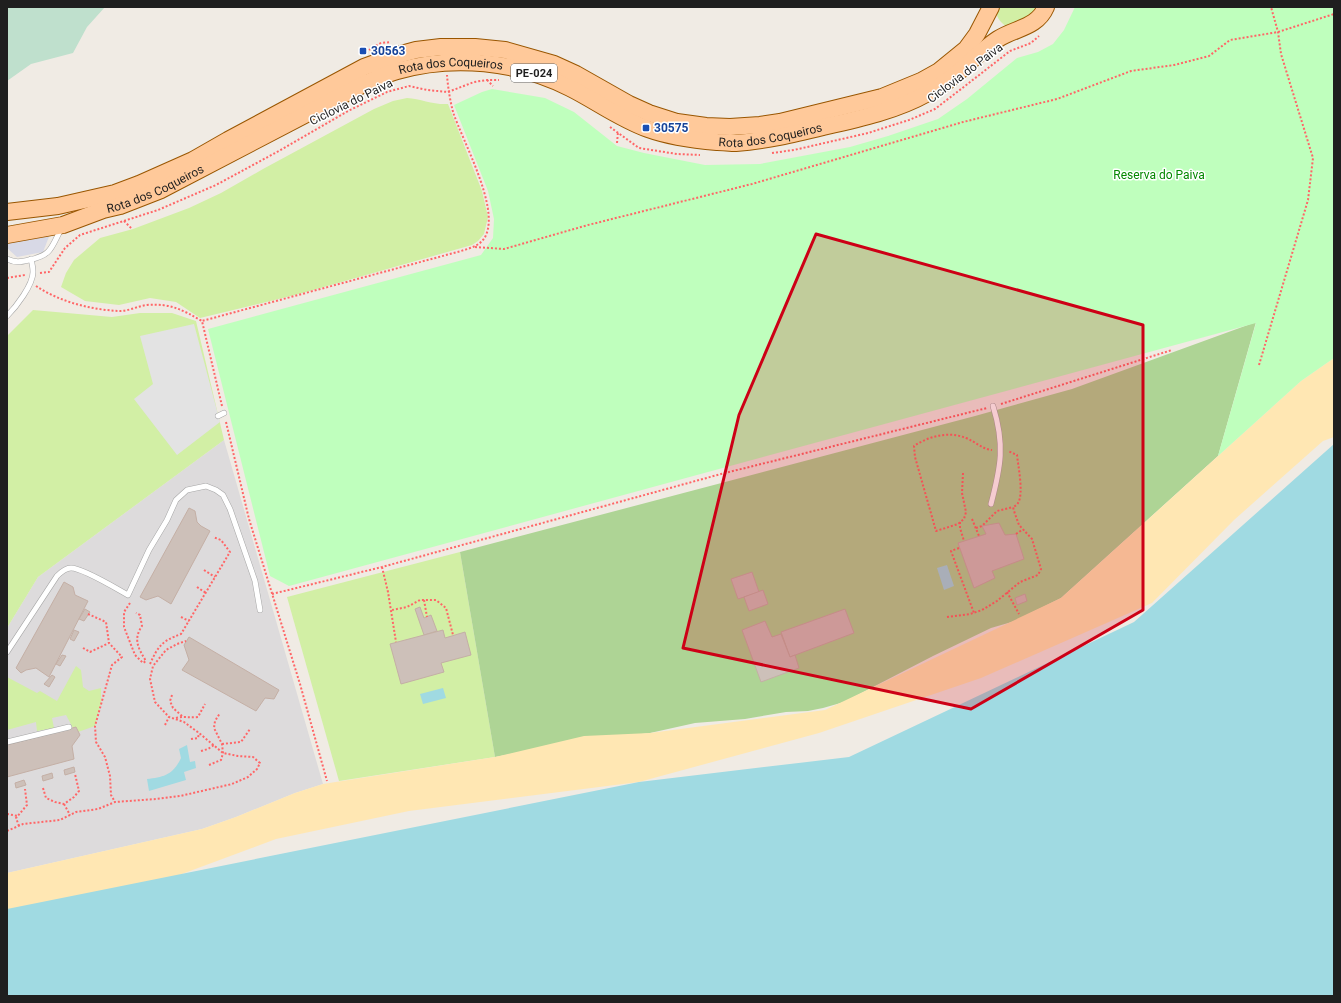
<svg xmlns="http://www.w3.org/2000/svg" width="1341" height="1003" viewBox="0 0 1341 1003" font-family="Roboto,sans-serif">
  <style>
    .residential { fill: #dddbdc }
    .grass { fill: #d2efa5 }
    .forest { fill: #aed495 }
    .wetland { fill: #bfe0cd }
    .sand { fill: #ffe7b3 }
    .park { fill: #bfffbd }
    .parking { fill: #e3e3e3 }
    .plaza { fill: #d8d9e6 }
    .water { fill: #a0dae2 }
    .building { fill: #cdc0b9; stroke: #c4afa5 }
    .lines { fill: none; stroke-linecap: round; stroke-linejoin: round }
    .service-casing { stroke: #a6a6a6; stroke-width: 6 }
    .primary-casing { stroke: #995600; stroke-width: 18 }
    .path { stroke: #ff6667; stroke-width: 2; stroke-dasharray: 2 2; stroke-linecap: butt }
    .service { stroke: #fff; stroke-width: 5 }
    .primary { stroke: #ffc99a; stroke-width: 16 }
    .marked { fill: #cd0016; fill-opacity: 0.2; stroke: #cd0016; stroke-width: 3; stroke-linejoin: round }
    .transit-dot { fill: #1a4fb4; stroke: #fff; stroke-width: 1.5 }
    .labels { text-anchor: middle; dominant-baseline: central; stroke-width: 3; stroke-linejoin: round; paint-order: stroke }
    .shield { fill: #fff; stroke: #626262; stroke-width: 1 }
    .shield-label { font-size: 11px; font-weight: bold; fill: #1f1f1f }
    .transit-label { font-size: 12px; font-weight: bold; fill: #164399; stroke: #fff; text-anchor: start }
    .street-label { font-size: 12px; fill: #1f1f1f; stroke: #fff }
    .park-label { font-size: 12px; fill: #048801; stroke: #fff }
  </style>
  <rect width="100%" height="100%" fill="#f0ebe4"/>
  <polygon class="residential" points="224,440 323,784 295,793 236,817 202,829 7,873 7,628 38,577"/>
  <g class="grass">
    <path d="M997 7H1040L1035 15 1007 27C1000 22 995 17 997 7Z"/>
    <path d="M407 98C421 99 434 105 448 104L482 191 488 217 484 234 478 241 472 245 299 294 200 318 176 302 150 298 119 305 85 301 61 287 66 273 74 260 100 238 133 229 189 208 221 193 263 169 374 109 393 101Z"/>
    <polygon points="33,310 112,317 140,313 172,313 196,321 224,440 38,577 7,628 7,336"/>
    <polygon points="460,552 495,757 339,781 287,597"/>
    <polygon points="76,666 81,670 83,687 89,691 101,688 101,703 95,726 78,732 73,728 66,715 52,718 54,728 37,731 36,722 7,730 7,677 37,693 40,691 57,701"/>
  </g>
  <polygon class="forest" points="1256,322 1218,456 1061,598 1015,621 991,628 933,656 844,702 823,708 808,711 786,712 745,719 695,723 650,733 575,742 495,757 460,552 975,416 1072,389"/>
  <polygon class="wetland" points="7,7 105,7 87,27 73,53 31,64 7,81"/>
  <polygon class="sand" points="1334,358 1334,437 1323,441 1234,520 1152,603 981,678 819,733 639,782 409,811 276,839 163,881 7,921 7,873 202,829 236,817 295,793 323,784 495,757 584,736 650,733 825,710 1061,598 1301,381"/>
  <polygon class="park" points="1075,7 1334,7 1334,358 1301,381 1218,456 1256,323 289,586 270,576 208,329 481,255 493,238 494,219 488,191 454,105 482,92 492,89 545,98 574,112 617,146 644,153 705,165 760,164 850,147 888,136 938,119 967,99 1017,58 1038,52 1053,44 1064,30"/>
  <polygon class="parking" points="194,324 220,422 177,455 134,399 153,384 140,336"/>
  <polygon class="plaza" points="52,229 43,252 17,257 7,248 7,238"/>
  <g class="water">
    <polygon points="1334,444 1334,996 7,996 7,909 639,782 849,757 1134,622"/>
    <polygon points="947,565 954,586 944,590 937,568"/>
    <polygon points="443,688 446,698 423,704 420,694"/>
    <path d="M187 745 190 762 195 761 196 768 184 772 186 780 149 791 147 779C164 777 173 775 181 758L179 749Z"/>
  </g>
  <g class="building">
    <polygon points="189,508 195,511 197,522 201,526 210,531 171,604 158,596 146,600 140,597"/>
    <polygon points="999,523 1005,535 1016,534 1024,559 992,571 995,578 974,588 958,543 986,534 982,526"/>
    <polygon points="752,572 759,592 738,599 731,579"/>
    <polygon points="64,582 73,587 75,595 88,601 49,677 36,668 26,670 21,673 16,668"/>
    <polygon points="763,590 768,604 749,611 744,597"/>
    <polygon points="1025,594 1027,601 1017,605 1015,598"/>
    <polygon points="420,607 424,618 431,615 437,631 424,635 415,609"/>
    <polygon points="85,609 90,612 84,621 79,619"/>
    <polygon points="845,609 854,633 790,657 781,632"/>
    <polygon points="765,621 772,637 781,634 790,657 795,655 799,668 761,682 742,630"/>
    <polygon points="74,630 79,632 74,641 70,639"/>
    <polygon points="443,630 445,638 465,632 471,655 441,663 444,672 401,684 390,644"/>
    <polygon points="189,637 279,690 274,699 265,698 256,711 182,670 189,660 184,645"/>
    <polygon points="62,655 66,656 60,666 56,664"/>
    <polygon points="52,675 55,677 49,687 44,684"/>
    <polygon points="76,727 80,735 72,746 74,759 7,777 7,745"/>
    <polygon points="74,767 75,772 65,775 64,770"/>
    <polygon points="52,773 53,778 43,781 42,776"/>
    <polygon points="24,780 26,785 16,788 15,783"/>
  </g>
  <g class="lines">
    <g class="service-casing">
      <g id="service">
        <path d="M7 259C15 263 21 262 29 260 52 255 51 248 61 229"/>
        <path d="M7 316C16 307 33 285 33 272 33 268 32 263 31 259"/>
        <polyline points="218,416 224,413"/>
        <path d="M991 504C1001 466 1005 445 993 406"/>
        <path d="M7 652 57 576C61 572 66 568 71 568 83 568 117 589 128 595L149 550 167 520 176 500 187 490 206 486 216 490 223 495 230 509 255 581 260 610"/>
        <polyline points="7,742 69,727"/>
      </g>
    </g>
    <g class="primary-casing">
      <g id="primary">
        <polyline points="7,212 58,206 115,193 139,184 193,160 228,140 364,67 394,56 416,50 441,47 475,47 505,50 554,64 576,74 629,104 649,113 677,122 706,126 730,127 760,125 780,122 882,97 921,81 939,71 966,49 977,34 991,7"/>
        <path id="s1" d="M7 235 63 225 103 210 120 206 161 190 366 83C376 79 386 74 397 71 453 55 517 61 570 88 596 101 620 119 648 129 670 137 694 140 717 142 723 142 730 143 736 143 765 141 794 134 823 127 859 119 896 111 928 93 946 84 960 71 975 57 983 51 990 44 998 39 1015 28 1037 28 1046 7"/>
      </g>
    </g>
    <g class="path">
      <polyline points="369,50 381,43 391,42"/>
      <polyline points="487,80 493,86"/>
      <polyline points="610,127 639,148 677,154 700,155"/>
      <polyline points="617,143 618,132"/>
      <polyline points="772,153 794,150 868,133 909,120 935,109 965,86 1010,51 1031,43 1039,36"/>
      <polyline points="124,221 132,229"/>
      <polyline points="475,247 504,249 588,225 752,184 963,122 1057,99 1131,71 1174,65 1209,56 1230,40 1278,32 1334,14"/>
      <polyline points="40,273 49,272 65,248 80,235 158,210 216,185 277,152 348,111 387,92 409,86 427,90 448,92 474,82 487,80 499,80"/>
      <polyline points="7,278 25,275"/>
      <path d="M36 286C60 302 92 310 120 311 129 311 138 306 147 305 170 303 183 310 202 321"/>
      <polyline points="1259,365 1308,200 1313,158 1281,54 1278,32 1271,7"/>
      <polyline points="1001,404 1172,350"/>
      <path d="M222 406 202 321 461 251C471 248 482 245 486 235 499 206 463 142 453 112 450 100 448 88 447 75"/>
      <polyline points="226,422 249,519 300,684 327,781"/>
      <path d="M963 473 962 493 966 512 964 519 958 524 936 531 915 457 914 446C929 436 949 431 966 438 976 442 982 449 992 450"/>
      <polyline points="972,519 979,536"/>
      <polyline points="960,522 960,528 964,541"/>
      <polyline points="976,528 982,526 997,511 1013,507"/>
      <polyline points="1016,534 1022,530"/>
      <polyline points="959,548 951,551 974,613"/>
      <polyline points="382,567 388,592 396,642"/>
      <polyline points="204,570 215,577"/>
      <polyline points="197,587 206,593"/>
      <polyline points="1007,592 1019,614"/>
      <polyline points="272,594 382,567 721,474 987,408"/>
      <polyline points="424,600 427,617"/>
      <path d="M130 603 124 612V627L135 655 143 663 146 661C138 648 133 639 142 626L140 615 136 613"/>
      <polyline points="392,610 407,607 420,600 436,600 446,608 453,635"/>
      <polyline points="88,614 106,622 109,643"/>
      <polyline points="181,617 189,621"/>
      <path d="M947 617 970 614 982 610 997 601 1020 582 1038 575 1041 569 1032 539 1019 525 1014 511 1013 507C1015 506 1017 505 1018 503 1024 494 1018 465 1017 455L1008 451"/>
      <polyline points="83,648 90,652 109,643 122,657 112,665 95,726 96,742 105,757 110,776 111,795 115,802"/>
      <path d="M150 664C158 646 162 641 181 634L230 552 221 540 213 537"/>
      <polyline points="172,695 170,701 173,708 182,716"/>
      <path d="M176 718C183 716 190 718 198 717L205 704"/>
      <polyline points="165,725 169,717"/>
      <polyline points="191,739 198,738 199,733"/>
      <polyline points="222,744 241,742 250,729"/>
      <polyline points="201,751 208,749 214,745"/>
      <polyline points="209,765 221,760 223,753 222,744 214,728 215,721 220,713"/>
      <polyline points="43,788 46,798 55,802 64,804 74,797 79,791 75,774"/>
      <polyline points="64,804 70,815"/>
      <polyline points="7,814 18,816"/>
      <polyline points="19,826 16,818 27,805 25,789"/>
      <polyline points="7,831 23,824 60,820 76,812 98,809 115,802 156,799 180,796 232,784 248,777 257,769 260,763 253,757 238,756 223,753 199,733 184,722 169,717 155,702 150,679 153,666 166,650 177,644 186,641"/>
    </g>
    <use href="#service" class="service"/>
    <use href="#primary" class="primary"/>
  </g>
  <path class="marked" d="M816 234 1143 325V610L971 709 683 648 739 415Z"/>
  <g class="transit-dot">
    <rect x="359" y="47" width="8" height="8" rx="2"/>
    <rect x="642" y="124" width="8" height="8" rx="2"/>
  </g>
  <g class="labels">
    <rect class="shield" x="511" y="64" width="46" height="18" rx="3"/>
    <g class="shield-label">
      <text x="534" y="73">PE-024</text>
    </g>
    <g class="transit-label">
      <text x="371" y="51">30563</text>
      <text x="654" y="128">30575</text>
    </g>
    <g class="street-label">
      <text stroke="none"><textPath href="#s1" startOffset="480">Rota dos Coqueiros</textPath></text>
      <text transform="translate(965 73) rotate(-37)">Ciclovia do Paiva</text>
      <text transform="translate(351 102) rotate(-26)">Ciclovia do Paiva</text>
      <text stroke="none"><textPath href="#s1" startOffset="816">Rota dos Coqueiros</textPath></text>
      <text stroke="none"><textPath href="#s1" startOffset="156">Rota dos Coqueiros</textPath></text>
    </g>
    <g class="park-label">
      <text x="1159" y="175">Reserva do Paiva</text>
    </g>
  </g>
  <rect width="1341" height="1003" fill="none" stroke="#1f1f1f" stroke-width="16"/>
</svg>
